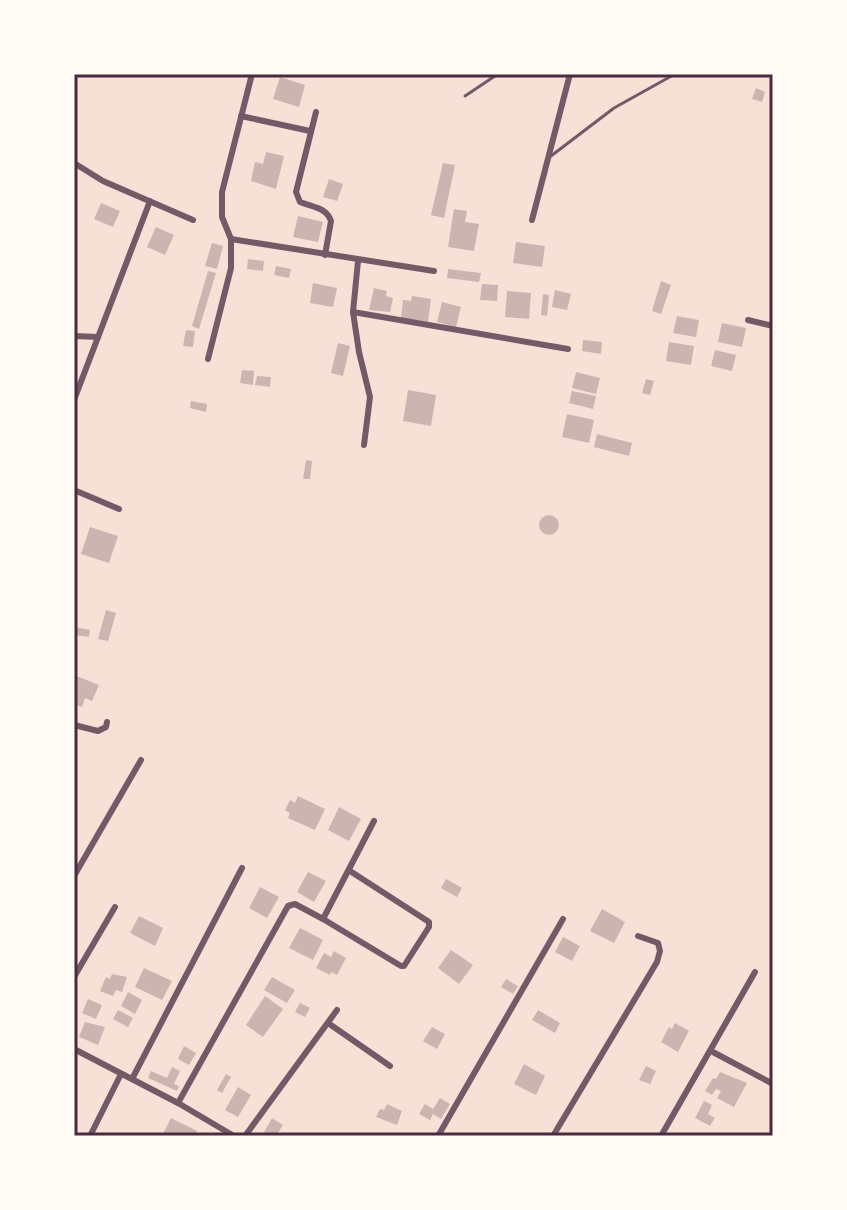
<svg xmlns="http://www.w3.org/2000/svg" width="847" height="1210" viewBox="0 0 847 1210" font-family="'Public Sans',sans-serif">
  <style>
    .building { fill: #ccb4b1 }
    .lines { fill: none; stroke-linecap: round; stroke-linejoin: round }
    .service { stroke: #755966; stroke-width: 3 }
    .minor { stroke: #755966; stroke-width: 6 }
    .neatline { fill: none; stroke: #4a2c40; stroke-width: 3 }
  </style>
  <rect width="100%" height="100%" fill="#f7e1d7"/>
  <g class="building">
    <polygon points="280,77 305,85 299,107 273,99"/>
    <polygon points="756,88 765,92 762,102 752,99"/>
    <polygon points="266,152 284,156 276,189 251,181 255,162 263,164"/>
    <polygon points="443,163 455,165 444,218 431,215"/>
    <polygon points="329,179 343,184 337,201 323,197"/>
    <polygon points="101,203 120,211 113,227 94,219"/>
    <polygon points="454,209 467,211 465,222 479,224 474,251 448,247"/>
    <polygon points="298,216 323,222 318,242 293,237"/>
    <polygon points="156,227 174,235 165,255 147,247"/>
    <polygon points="516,242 545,246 542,267 513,263"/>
    <polygon points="212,243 223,246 217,269 205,266"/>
    <polygon points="248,259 264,261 263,271 247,269"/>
    <polygon points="276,266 291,269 289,278 274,275"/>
    <polygon points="448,269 481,273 479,282 447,278"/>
    <polygon points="208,271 216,273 199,329 192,326"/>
    <polygon points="661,281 671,285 661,314 652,311"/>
    <polygon points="313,283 337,288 333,307 310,303"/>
    <polygon points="482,284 498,285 497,301 480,300"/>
    <polygon points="374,288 387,291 386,296 393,298 390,312 369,310"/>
    <polygon points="555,290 571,294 567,310 552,307"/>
    <polygon points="507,291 531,293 529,319 505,317"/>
    <polygon points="543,294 549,295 547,316 541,315"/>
    <polygon points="412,296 431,299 428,322 401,318 403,300 411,301"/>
    <polygon points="442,302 461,307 456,327 437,322"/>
    <polygon points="677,316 699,320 696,337 673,333"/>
    <polygon points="722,323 746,328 742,347 718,342"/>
    <polygon points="186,330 195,331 193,347 183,346"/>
    <polygon points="583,340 602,342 601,354 582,351"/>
    <polygon points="669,342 694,346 691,365 666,361"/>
    <polygon points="338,343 350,346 343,376 331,373"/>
    <polygon points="715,350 736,355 732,371 711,366"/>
    <polygon points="242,370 254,371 253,385 240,383"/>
    <polygon points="576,372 600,378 596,394 572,388"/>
    <polygon points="257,376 271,377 270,387 255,385"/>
    <polygon points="646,379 654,381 650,395 642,393"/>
    <polygon points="408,390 436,395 431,426 403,421"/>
    <polygon points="572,391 596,396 593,409 569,403"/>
    <polygon points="191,401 207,404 206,412 190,408"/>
    <polygon points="567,414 594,420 589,443 562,437"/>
    <polygon points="597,434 632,443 629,456 594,447"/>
    <polygon points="306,460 312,461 310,479 303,479"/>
    <circle cx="549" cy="525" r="10"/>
    <polygon points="90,527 118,536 109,563 81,554"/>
    <polygon points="106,610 116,613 108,641 98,639"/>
    <polygon points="74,627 90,630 89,637 74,635"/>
    <polygon points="74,675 99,685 92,701 85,698 82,707 74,704"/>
    <polygon points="298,796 325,809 315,830 288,818 290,813 285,810 290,800 295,803"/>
    <polygon points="339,807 361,819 349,841 328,830"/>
    <polygon points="308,872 326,881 314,902 297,892"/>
    <polygon points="446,879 462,888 457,897 441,888"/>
    <polygon points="260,887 279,897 267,918 249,908"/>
    <polygon points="602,909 625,922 614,943 590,931"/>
    <polygon points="139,916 163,928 155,946 130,933"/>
    <polygon points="300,928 323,940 313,960 289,948"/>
    <polygon points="563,937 580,946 572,961 555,952"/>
    <polygon points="451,950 473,965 459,984 438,968"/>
    <polygon points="334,951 346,958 337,975 331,972 330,975 316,968 324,953 331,957"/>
    <polygon points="144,968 172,981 162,1000 135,987"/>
    <polygon points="112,974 127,977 122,992 116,990 113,996 100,991 106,977 110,979"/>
    <polygon points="272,977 295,990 287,1003 264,990"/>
    <polygon points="506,979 518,986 513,994 501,987"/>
    <polygon points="128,992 142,1000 135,1014 121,1006"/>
    <polygon points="265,996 283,1009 263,1037 246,1025"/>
    <polygon points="88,999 102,1005 96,1019 82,1013"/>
    <polygon points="300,1003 310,1008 305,1017 295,1012"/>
    <polygon points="118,1010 133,1018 128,1027 113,1019"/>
    <polygon points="538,1010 560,1023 555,1033 532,1020"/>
    <polygon points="85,1022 105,1027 98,1045 79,1037"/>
    <polygon points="675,1023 689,1031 678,1052 661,1042 669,1027 672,1029"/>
    <polygon points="432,1027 445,1034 437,1049 423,1041"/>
    <polygon points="184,1046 196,1053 189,1065 178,1059"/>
    <polygon points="524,1064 545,1076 536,1095 514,1084"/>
    <polygon points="646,1066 656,1071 650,1084 639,1080"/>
    <polygon points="172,1067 180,1071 174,1084 179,1086 177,1091 148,1078 151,1071 167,1078"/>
    <polygon points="720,1072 747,1083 734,1107 717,1098 721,1091 716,1089 712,1095 705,1091 713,1078 716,1079"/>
    <polygon points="226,1074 231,1077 222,1093 217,1090"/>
    <polygon points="238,1087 251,1095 238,1117 225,1110"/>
    <polygon points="440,1098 450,1104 441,1119 433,1114 430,1120 419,1114 425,1104 433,1109"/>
    <polygon points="704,1101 712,1105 708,1114 715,1118 710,1126 695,1118"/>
    <polygon points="387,1104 402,1111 397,1125 376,1117 380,1109 384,1110"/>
    <polygon points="171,1118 197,1131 195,1136 162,1136"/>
    <polygon points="272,1118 283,1125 276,1136 265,1136 263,1134"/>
  </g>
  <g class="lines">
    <g class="service">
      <polyline points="465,96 498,74"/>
      <polyline points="551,156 614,108 675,74"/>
    </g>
    <g class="minor">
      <path d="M316 112 296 192 300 202C312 207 326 207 331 221L325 255"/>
      <polyline points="241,116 310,131"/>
      <polyline points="74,163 103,181 193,220"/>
      <polyline points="532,220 570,74"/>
      <polyline points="231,239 434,271"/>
      <polyline points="358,261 353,312 359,352 370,397 364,445"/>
      <polyline points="353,312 568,349"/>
      <polyline points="748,320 773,326"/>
      <polyline points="74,336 98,337"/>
      <polyline points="208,359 231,268 231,239 222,217 222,192 252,74"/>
      <polyline points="74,400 150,201"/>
      <polyline points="74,490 119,509"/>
      <polyline points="74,725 98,731 106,727 107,722"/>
      <polyline points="74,876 141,760"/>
      <polyline points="323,919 401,966 404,966 429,927 429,922 350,871"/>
      <polyline points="74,977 115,907"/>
      <polyline points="328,1023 390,1066"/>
      <polyline points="74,1049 178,1103 234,1136"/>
      <polyline points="711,1051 773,1084"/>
      <polyline points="132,1079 242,868"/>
      <polyline points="178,1103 288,906 295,904 323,919 374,821"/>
      <polyline points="90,1136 121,1074"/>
      <polyline points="245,1136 337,1010"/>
      <polyline points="438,1136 563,919"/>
      <polyline points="553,1136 657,962 660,951 658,943 638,936"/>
      <polyline points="661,1136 755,972"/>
    </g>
  </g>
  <rect width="847" height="1210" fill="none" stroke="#fffaf5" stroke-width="152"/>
  <rect x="76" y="76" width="695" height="1058" class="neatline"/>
</svg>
